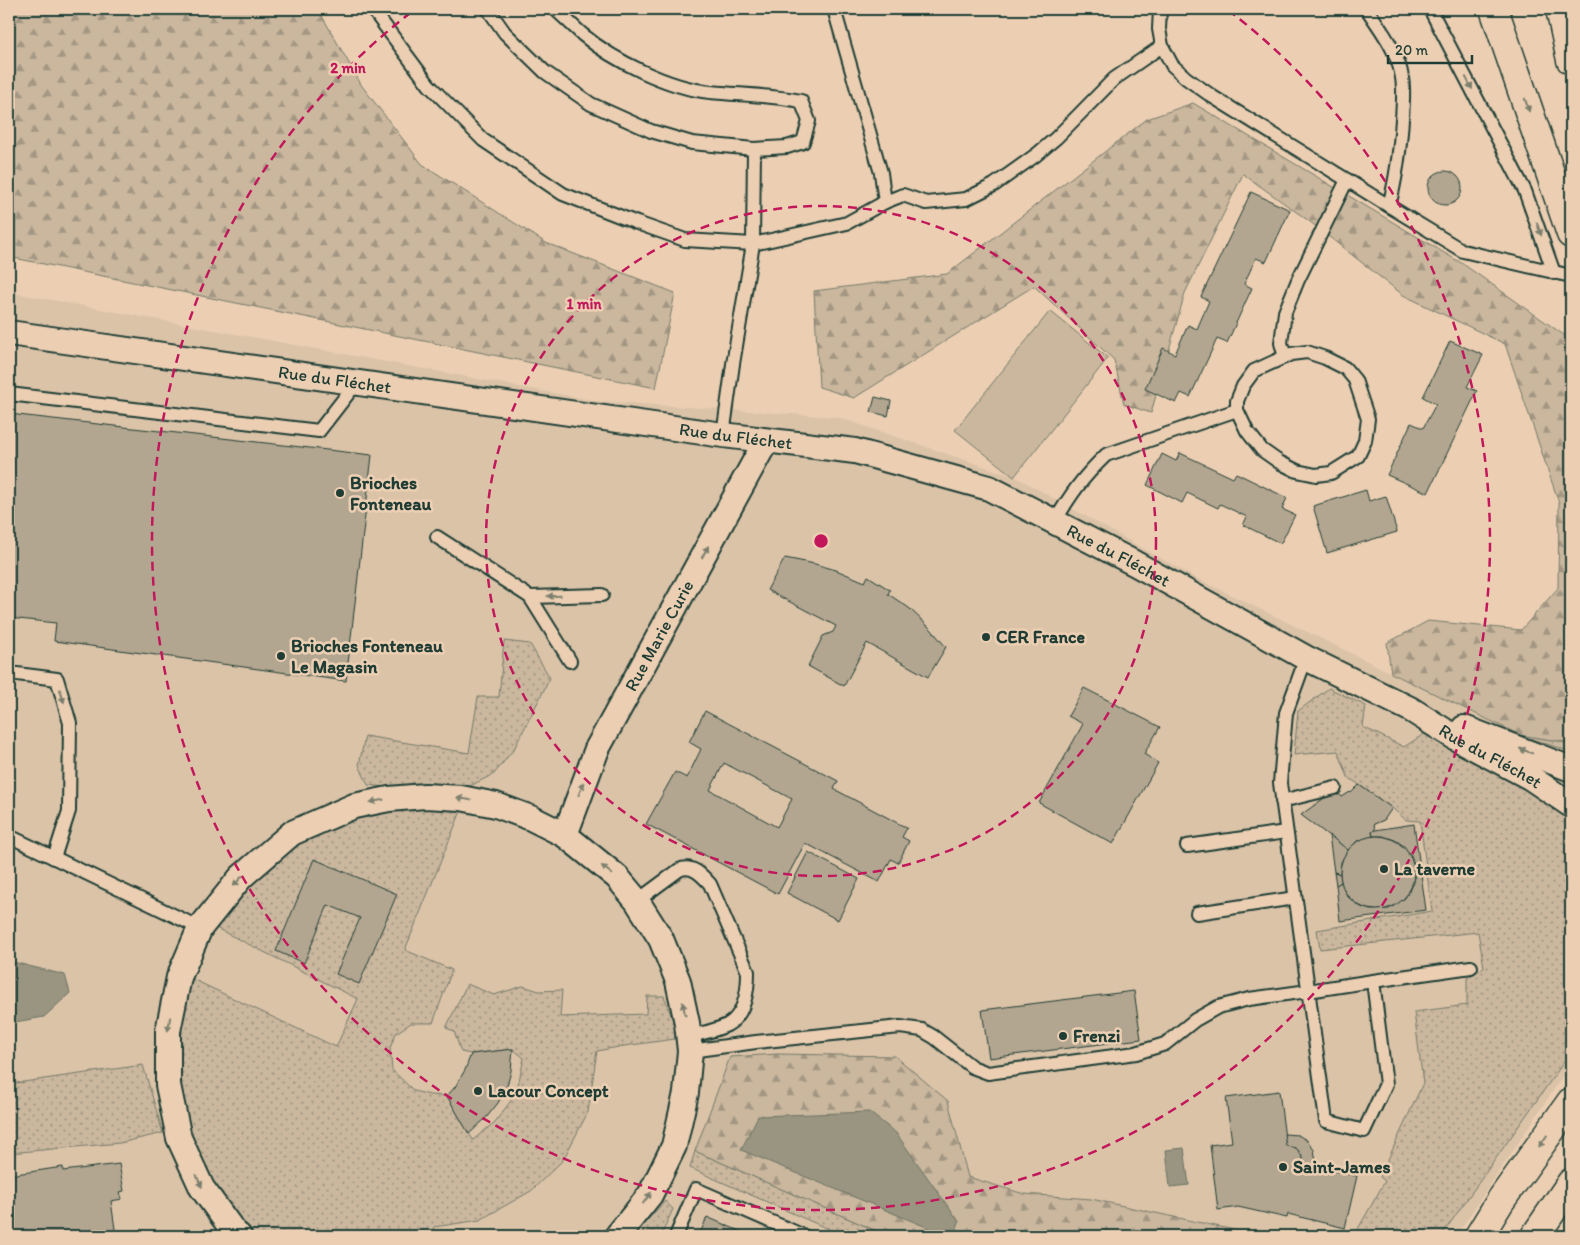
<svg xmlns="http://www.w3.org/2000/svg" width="1580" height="1245" viewBox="0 0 1580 1245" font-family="Itim,sans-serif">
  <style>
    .built { fill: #dbc3a8 }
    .grass { fill: url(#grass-dots); stroke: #747a69 }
    .forest { fill: url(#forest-firs); stroke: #747a69 }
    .garden { fill: #cab79e; stroke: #747a69 }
    .water { fill: #9a9581; stroke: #697262 }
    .building { fill: #b3a690; stroke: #1f3d34; fill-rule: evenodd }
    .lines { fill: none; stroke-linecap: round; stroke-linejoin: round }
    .service-casing { stroke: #1f3d34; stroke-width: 16 }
    .minor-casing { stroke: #1f3d34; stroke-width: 28 }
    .trunk-casing { stroke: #1f3d34; stroke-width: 31 }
    .motorway-casing { stroke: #1f3d34; stroke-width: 31 }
    .service { stroke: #eccfb3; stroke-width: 12 }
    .minor { stroke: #eccfb3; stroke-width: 24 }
    .trunk { stroke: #eccfb3; stroke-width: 28 }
    .motorway { stroke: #eccfb3; stroke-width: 28 }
    .oneway { fill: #7b7f6d }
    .ring { fill: none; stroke: #c2185b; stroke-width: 2.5; stroke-dasharray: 9 6 }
    .poi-dot { fill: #1f3d34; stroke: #eccfb3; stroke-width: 2 }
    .labels { text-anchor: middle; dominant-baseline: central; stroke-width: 5; stroke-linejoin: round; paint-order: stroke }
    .street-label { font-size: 18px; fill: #1f3d34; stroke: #eccfb3 }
    .poi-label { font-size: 18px; font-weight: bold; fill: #1f3d34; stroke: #eccfb3; text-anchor: start }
    .centre { fill: #c2185b; stroke: #eccfb3; stroke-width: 2.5 }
    .ring-label { font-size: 15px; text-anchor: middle; font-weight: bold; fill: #c2185b; stroke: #eccfb3; stroke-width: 5; stroke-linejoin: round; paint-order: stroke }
  </style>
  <defs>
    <pattern id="grass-dots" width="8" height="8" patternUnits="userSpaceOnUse" patternTransform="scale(1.25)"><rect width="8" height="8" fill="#cab79e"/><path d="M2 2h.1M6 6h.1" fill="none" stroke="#a39682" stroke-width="1.8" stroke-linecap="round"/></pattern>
    <pattern id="forest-firs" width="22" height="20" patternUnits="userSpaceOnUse" patternTransform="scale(1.25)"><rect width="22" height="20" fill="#cab79e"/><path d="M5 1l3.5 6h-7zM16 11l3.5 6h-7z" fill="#a39682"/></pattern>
  </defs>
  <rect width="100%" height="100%" fill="#eccfb3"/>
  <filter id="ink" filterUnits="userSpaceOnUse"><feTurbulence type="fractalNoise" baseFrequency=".02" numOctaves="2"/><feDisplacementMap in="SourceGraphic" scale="10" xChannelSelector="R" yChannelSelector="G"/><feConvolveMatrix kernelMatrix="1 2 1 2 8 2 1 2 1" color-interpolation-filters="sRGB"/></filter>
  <g filter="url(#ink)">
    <polygon class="built" points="9,292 597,401 837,417 1016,477 1194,577 1520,735 1571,789 1571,1064 1456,1236 9,1236"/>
    <g class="grass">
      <polygon points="504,641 530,644 550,678 514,749 494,774 468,787 385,787 368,785 359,765 365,736 469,753 478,697 499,697"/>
      <polygon points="1329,688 1366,706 1363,727 1404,747 1424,734 1533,791 1571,819 1571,1052 1441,1236 1354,1236 1385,1181 1380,1177 1423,1083 1414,1012 1467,1005 1467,978 1484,967 1478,932 1320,949 1317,930 1432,911 1420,821 1406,820 1392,808 1348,777 1338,751 1294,755 1298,711"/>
      <polygon points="1520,735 1571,743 1571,752"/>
      <polygon points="428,807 461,811 405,950 452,970 433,1023 411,1023 396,1033 390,1048 392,1070 414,1091 430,1095 447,1096 473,1140 495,1122 516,1094 524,1058 513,1049 471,1054 461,1052 454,1031 446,1028 467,984 494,995 523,986 539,991 562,990 560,1017 646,1014 647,996 664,996 675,1026 675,1039 624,1046 597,1051 588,1112 563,1160 531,1191 480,1220 434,1227 430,1236 253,1236 226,1210 199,1160 182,1116 176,1080 178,1024 188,977 336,1047 358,999 214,927 260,870 306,838 351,821 390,810"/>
      <polygon points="143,1065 163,1133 120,1143 9,1153 9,1084"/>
      <polygon points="695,1151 888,1236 844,1236 690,1168"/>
      <polygon points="665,1201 673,1209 661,1236 633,1236"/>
    </g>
    <g class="forest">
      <polygon points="9,9 318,9 362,86 422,164 546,243 675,293 656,388 9,257"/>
      <polygon points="1193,103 1463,264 1571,340 1571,743 1520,735 1391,673 1387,643 1428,621 1521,630 1558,588 1559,503 1505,344 1403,295 1309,221 1243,174 1185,293 1151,413 1124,404 1114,360 1034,286 854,398 819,387 814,291 947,274 1147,119"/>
      <polygon points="778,1054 895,1056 948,1101 968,1177 1024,1194 1091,1199 1262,1236 888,1236 695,1151 730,1057"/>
    </g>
    <polygon class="garden" points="1050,311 1108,358 1014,477 955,430"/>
    <g class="water">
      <polygon points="9,961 65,975 70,993 44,1017 9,1023"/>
      <polygon points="869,1112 896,1133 959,1222 954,1236 948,1236 741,1150 758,1116"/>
      <polygon points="1184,1148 1189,1185 1170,1187 1166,1150"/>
    </g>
    <g class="building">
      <circle cx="1445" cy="188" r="17"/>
      <polygon points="1251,192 1290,210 1266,262 1256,258 1244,284 1252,288 1227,343 1217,339 1190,397 1181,393 1176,403 1145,389 1163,348 1175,354 1188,325 1197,329 1209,301 1201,297"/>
      <polygon points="1450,341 1483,355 1467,387 1477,391 1428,493 1387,475 1411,423 1423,428 1436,404 1423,397"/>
      <polygon points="875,397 891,401 888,416 871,412"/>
      <polygon points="9,414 372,455 346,681 54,641 56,623 9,618"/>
      <polygon points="1180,453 1233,478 1236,473 1287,498 1282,509 1295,515 1282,541 1280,543 1243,525 1247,517 1220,504 1218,508 1187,493 1182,503 1147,485 1162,454 1176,461"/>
      <polygon points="1366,490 1369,501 1386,496 1397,532 1327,553 1313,506"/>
      <polygon points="785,558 815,564 836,570 865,582 868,576 890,590 888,594 909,608 931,629 946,647 928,677 867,643 844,686 808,666 823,636 833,632 836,626 767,590"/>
      <polygon points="1084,688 1160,727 1144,754 1158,763 1113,844 1039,803 1083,724 1068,716"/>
      <path d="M705 711 838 781 834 789 907 828 902 837 909 841 898 863 891 859 879 882 805 843 778 894 646 824 675 772 687 778 701 749 689 742ZM724 763 792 799 777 827 710 790Z"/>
      <polygon points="1359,785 1392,808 1384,820 1374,824 1375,830 1372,832 1373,836 1357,841 1348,850 1301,815 1335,790 1342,797 1350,792 1351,793"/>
      <polygon points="1414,824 1426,910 1340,921 1336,885 1341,882 1347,896 1353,901 1361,907 1371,910 1389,909 1405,898 1414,883 1415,875 1414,863 1410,854 1404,846 1395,840 1383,836 1373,836 1372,832 1375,830"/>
      <polygon points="1329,835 1348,850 1341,862 1340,874 1334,872"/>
      <circle cx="1377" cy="873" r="37"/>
      <polygon points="808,852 859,879 838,920 787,893"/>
      <polygon points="314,859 397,894 359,984 336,974 360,918 328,905 304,963 276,951"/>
      <polygon points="1334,872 1340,874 1341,882 1336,885"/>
      <polygon points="1134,991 1141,1039 989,1058 982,1010"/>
      <polygon points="513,1049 511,1071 507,1086 498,1103 486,1118 469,1134 447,1096 455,1087 465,1070 471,1054"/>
      <polygon points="1279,1091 1286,1146 1296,1148 1298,1150 1303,1158 1302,1164 1357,1176 1345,1228 1288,1214 1287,1218 1238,1207 1218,1210 1210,1145 1232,1142 1226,1098"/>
      <polygon points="1284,1134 1298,1135 1308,1141 1314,1150 1316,1161 1314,1166 1302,1164 1303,1158 1298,1150 1296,1148 1286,1146"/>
      <polygon points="119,1164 124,1191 120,1192 122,1199 111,1201 116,1236 9,1236 9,1175 63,1167 63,1171"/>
      <polygon points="707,1217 751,1236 699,1236"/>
    </g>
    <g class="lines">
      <g class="service-casing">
        <g id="service">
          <polyline points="375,9 376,14 429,85 483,140 563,194 637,223 685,240 753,244 847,223 885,202"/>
          <path d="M488 9 505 33 545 72 591 104 651 131 692 143 754 149 787 147 803 142 809 121 801 101C771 95 741 95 710 92 669 88 614 61 583 35 573 26 564 17 555 9"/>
          <polyline points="834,9 881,173 885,202 903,195 926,203 966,199 994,185 1036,155 1056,138 1114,79 1162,46 1159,29 1160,9"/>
          <path d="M1367 9C1379 27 1392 44 1399 65 1405 83 1403 101 1402 119 1400 150 1397 176 1389 206"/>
          <polyline points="1430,9 1525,191 1554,273"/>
          <polyline points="1162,46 1172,65 1186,78 1213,97 1389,206 1463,251 1571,276"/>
          <polyline points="1285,357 1281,343 1285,312 1298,280 1347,180"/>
          <polyline points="9,394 319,431 357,382"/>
          <polyline points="723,435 733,364 753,244 754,149"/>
          <path d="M1054 523C1070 495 1083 477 1106 455L1237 410 1247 431 1262 450 1279 462 1297 471 1316 475 1331 473 1358 456 1365 441 1368 419 1355 380 1345 368 1325 358 1307 352 1291 354 1254 371 1243 386 1237 401V410"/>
          <polyline points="437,537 530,597"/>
          <polyline points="570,661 530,597 602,595"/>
          <polyline points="9,673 57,679 70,723 69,811 54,858"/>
          <polyline points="1282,801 1335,788"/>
          <polyline points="9,836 200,928"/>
          <polyline points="1187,846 1286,832"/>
          <path d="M637 901 679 870C692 864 702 875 710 884L748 972C748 990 745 1015 727 1025 715 1031 701 1033 688 1037"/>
          <polyline points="1197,913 1295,898"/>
          <polyline points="1373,981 1471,967"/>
          <polyline points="690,1051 756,1042 900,1027 922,1030 934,1037 972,1067 988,1073 1136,1053 1165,1044 1195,1020 1218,1007 1249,999 1308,991 1373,981 1386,1084 1364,1131 1326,1121 1280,783 1286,713 1306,658"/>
          <polyline points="676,1236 696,1189 804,1236"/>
        </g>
      </g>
      <g class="minor-casing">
        <g id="minor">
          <path id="s1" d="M9 333 723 435 855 451 989 488 1134 563 1306 658 1410 709 1456 738 1531 778 1571 805"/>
          <polyline points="1464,728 1571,769"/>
          <path id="s2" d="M565 835 597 749 766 441"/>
          <polyline points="239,1236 234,1232 202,1188 179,1138 168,1085 168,1031 179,977 200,928 241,877 292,833 354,806 389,799 425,796 461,798 496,805 531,818 565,835 617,877 637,901 661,939 678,981 687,1023 690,1051 686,1093 674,1146 650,1195 617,1236"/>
        </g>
      </g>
      <g class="trunk-casing">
        <g id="trunk">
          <polyline points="1479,1236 1501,1200 1571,1102"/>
          <polyline points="1535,1236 1571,1183"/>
        </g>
      </g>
      <g class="motorway-casing">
        <g id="motorway">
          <polyline points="1494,9 1571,234"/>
          <polyline points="1560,9 1571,60"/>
        </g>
      </g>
      <use href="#service" class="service"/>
      <use href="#minor" class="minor"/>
      <use href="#trunk" class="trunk"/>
      <use href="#motorway" class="motorway"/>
    </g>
    <defs><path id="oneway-solid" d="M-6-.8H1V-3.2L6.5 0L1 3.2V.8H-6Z" transform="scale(1.25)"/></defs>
    <g class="oneway">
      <use href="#oneway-solid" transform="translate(1469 83) rotate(62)"/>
      <use href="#oneway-solid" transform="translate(1527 105) rotate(71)"/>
      <use href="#oneway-solid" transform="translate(1539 229) rotate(70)"/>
      <use href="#oneway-solid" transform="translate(705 552) rotate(-61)"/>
      <use href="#oneway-solid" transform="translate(554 596) rotate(179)"/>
      <use href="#oneway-solid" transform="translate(62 696) rotate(73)"/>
      <use href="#oneway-solid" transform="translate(1526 751) rotate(-159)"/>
      <use href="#oneway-solid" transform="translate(581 789) rotate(-68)"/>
      <use href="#oneway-solid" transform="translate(464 799) rotate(-171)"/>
      <use href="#oneway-solid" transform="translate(377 801) rotate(168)"/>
      <use href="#oneway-solid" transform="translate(607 870) rotate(-141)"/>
      <use href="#oneway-solid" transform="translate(238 881) rotate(132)"/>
      <use href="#oneway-solid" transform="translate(684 1009) rotate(-103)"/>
      <use href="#oneway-solid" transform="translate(169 1024) rotate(100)"/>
      <use href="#oneway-solid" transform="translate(1543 1141) rotate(125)"/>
      <use href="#oneway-solid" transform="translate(199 1181) rotate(65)"/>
      <use href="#oneway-solid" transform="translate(647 1198) rotate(-54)"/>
    </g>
  </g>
  <g class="ring">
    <circle cx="821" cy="541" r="335"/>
    <path d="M1228 10A669 669 0 1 1 414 10"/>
  </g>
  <g class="poi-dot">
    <circle cx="340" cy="493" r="5"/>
    <circle cx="986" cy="637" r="5"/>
    <circle cx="281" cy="656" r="5"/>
    <circle cx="1384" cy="869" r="5"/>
    <circle cx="1063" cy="1036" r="5"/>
    <circle cx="478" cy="1091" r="5"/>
    <circle cx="1283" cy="1167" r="5"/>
  </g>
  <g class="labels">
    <g class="street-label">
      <text stroke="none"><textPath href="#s1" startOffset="329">Rue du Fléchet</textPath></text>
      <text stroke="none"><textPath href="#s1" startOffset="734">Rue du Fléchet</textPath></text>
      <text stroke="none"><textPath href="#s1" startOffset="1139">Rue du Fléchet</textPath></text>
      <text stroke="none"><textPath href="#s2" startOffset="221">Rue Marie Curie</textPath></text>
      <text stroke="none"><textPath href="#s1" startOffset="1562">Rue du Fléchet</textPath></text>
    </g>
    <g class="poi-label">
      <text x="350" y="483">Brioches<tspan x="350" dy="21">Fonteneau</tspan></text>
      <text x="996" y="637">CER France</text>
      <text x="291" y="646">Brioches Fonteneau<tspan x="291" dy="21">Le Magasin</tspan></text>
      <text x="1394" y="869">La taverne</text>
      <text x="1073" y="1036">Frenzi</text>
      <text x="488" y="1091">Lacour Concept</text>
      <text x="1293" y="1167">Saint-James</text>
    </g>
  </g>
  <circle cx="821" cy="541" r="8" class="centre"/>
  <g class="ring-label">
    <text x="348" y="73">2 min</text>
    <text x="584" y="309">1 min</text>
  </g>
  <rect width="1580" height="1245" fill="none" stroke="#eccfb3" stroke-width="30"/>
  <rect x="15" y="15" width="1550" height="1215" fill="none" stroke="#1f3d34" stroke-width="2" filter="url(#ink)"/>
  <path d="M1388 55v8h84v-8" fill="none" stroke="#1f3d34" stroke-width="2.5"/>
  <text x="1395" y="55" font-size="15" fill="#1f3d34" stroke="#eccfb3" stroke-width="4" paint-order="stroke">20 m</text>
</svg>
